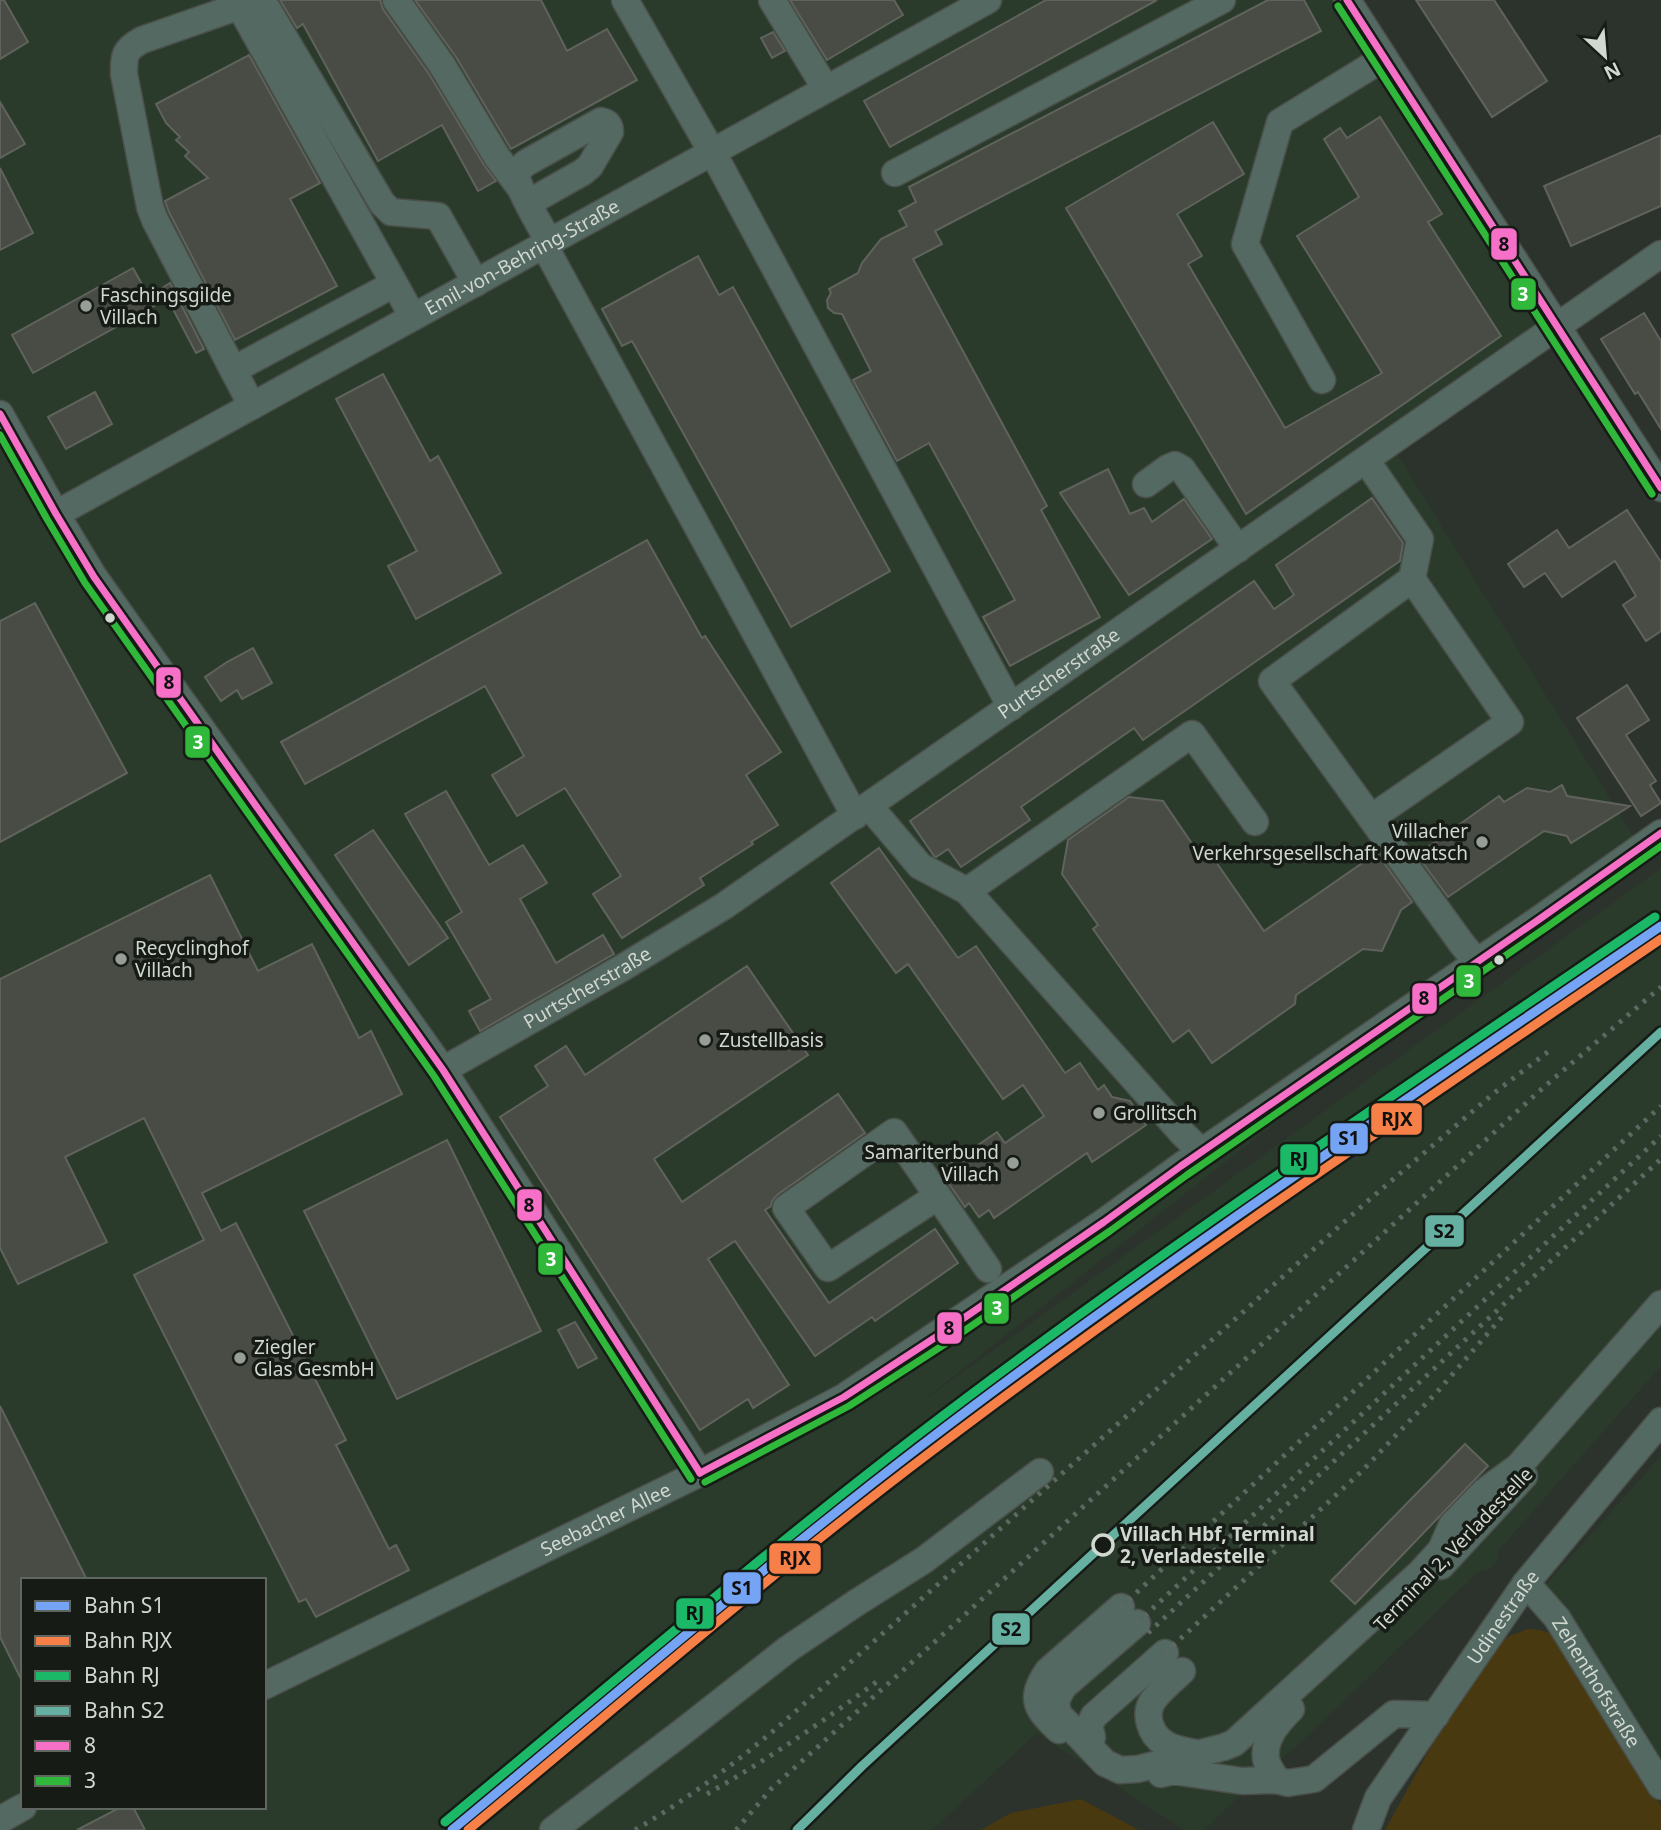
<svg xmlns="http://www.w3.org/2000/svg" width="1661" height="1830" viewBox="0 0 1661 1830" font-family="'Noto Sans',sans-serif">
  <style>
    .built { fill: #2b3b2b; fill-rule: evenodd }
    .green { fill: #483910 }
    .building { fill: #484c45; stroke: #5f635c; stroke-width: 2 }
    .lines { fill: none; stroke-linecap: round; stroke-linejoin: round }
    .minor-casing { stroke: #4a4f4a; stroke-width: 29 }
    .minor { stroke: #556963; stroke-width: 26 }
    .rail { stroke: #5c6963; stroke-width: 5; stroke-dasharray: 3.5 7; stroke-linecap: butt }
    .bus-1-casing { stroke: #161b16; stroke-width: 12 }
    .bus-2-casing { stroke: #161b16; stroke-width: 12 }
    .bus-1 { stroke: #f770c8; stroke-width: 7 }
    .bus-2 { stroke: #2fb83a; stroke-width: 7 }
    .rail-1-casing { stroke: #161b16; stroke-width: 14 }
    .rail-2-casing { stroke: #161b16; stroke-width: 14 }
    .rail-3-casing { stroke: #161b16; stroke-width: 14 }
    .rail-4-casing { stroke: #161b16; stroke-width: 14 }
    .rail-1 { stroke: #76a4f5; stroke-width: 9 }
    .rail-2 { stroke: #f78048; stroke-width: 9 }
    .rail-3 { stroke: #1ab867; stroke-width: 9 }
    .rail-4 { stroke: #66b0a1; stroke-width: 9 }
    .poi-dot { fill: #979e97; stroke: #161b16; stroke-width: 2.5 }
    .bus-dot { fill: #d0d8d0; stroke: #161b16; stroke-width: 2.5 }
    .stop-dot { fill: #161b16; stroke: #d0d8d0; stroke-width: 3.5 }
    .labels { text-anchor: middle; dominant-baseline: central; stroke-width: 7; stroke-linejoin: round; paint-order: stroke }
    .street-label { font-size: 19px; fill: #d0d8d0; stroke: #161b16 }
    .poi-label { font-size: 19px; fill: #d0d8d0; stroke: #161b16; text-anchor: start }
    .stop-label { font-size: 19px; font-weight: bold; fill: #d0d8d0; stroke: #161b16; text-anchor: start }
    .line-badge { stroke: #161b16; stroke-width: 2.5 }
    .badge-label { font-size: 19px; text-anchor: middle; font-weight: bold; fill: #fff }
    .pale-badge-label { font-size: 19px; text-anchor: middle; font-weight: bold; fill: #111 }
  </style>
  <rect width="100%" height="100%" fill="#2c322c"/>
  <g class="built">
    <path d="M0 0H1336L1546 331 1389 441 1635 839 916 1406 1661 868V1366L1498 1551V1560L1487 1571H1479L1297 1746 1263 1773 1204 1830H1184L1037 1733 932 1830H0ZM23 1580H264V1807H23Z"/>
    <polygon points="1661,1456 1661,1776 1542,1589"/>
  </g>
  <g class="green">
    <path d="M1528 1629C1551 1630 1556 1635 1569 1653L1661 1806V1830H1385L1439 1732 1494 1650 1509 1636Z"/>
    <polygon points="1081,1799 1139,1830 981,1830 1011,1813"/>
  </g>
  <g class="building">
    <polygon points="0,0 4,0 28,42 0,59"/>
    <polygon points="280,0 380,0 383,9 429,74 484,165 496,181 478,191 442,125 378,161 303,24 297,28"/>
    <polygon points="415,0 541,0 567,51 607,29 637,80 511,149 456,57"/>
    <polygon points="790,0 894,0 903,15 827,60"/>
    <polygon points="1046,0 1157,0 890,147 864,101"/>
    <polygon points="1268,0 1304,0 1321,31 935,231 942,244 913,259 1047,506 1041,510 1100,617 1010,666 983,617 1015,600 929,443 897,461 853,380 871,371 842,314 834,313 828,308 827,300 831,293 829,289 858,273 862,263 881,239 907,226 899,211 916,202 909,187"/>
    <polygon points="1416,0 1494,0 1547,81 1492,117"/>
    <polygon points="773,32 785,51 772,58 761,38"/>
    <polygon points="249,55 320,183 290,199 337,286 235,340 169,212 165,201 208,178 185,156 189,152 176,140 180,137 166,123 156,104"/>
    <polygon points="0,102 25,144 0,158"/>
    <polygon points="1380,117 1442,214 1428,222 1501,336 1246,514 1066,208 1213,122 1244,174 1177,214 1202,256 1188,264 1285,428 1382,373 1297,236 1359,197 1324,139 1340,128 1347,138"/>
    <polygon points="1661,135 1661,206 1571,246 1544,186"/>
    <polygon points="0,168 33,233 0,250"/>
    <polygon points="698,256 719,295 733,287 890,571 791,627 632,341 622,346 602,309"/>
    <polygon points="133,268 154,306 33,373 12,335"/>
    <polygon points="170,283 204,349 196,353 162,288"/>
    <polygon points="1644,313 1661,341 1661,429 1638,392 1635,394 1601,339"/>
    <polygon points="383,374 430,461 438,456 501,573 416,619 388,566 417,551 336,399"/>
    <polygon points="95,392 112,424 66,449 48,417"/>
    <polygon points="1108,469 1130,514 1144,508 1152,522 1184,499 1212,539 1129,595 1060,493"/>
    <polygon points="1372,498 1403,543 1400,561 1143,740 1134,728 1021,807 1030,820 961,867 948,849 936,857 934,856 910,821 1254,581 1274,609 1294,595 1276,565"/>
    <polygon points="1627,510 1661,562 1661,631 1646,641 1623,605 1636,596 1615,561 1562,597 1545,573 1524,587 1508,564 1557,530 1569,548"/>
    <polygon points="647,540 702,638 705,636 781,752 746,775 778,825 751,842 753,844 700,878 704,885 622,938 593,894 621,876 565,788 517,816 492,775 524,756 485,686 305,784 281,742"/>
    <polygon points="35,603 127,773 0,842 0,621"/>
    <polygon points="253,648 272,683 242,699 237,690 221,701 205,677 227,662"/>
    <polygon points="1627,685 1649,720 1626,735 1656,781 1650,785 1661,803 1641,816 1577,718"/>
    <polygon points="1562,785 1567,796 1630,806 1571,843 1567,836 1544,831 1448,897 1417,855 1499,796 1504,802 1527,788 1550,792"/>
    <polygon points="446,791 489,865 523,845 547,883 520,899 556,963 603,935 614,954 480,1031 469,1011 491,999 446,922 462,912 405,814"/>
    <polygon points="1129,797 1163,801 1199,854 1207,849 1264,931 1377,853 1412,902 1401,910 1382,951 1363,949 1296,995 1295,1004 1212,1063 1189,1030 1173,1042 1093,929 1098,925 1062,874 1068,840"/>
    <polygon points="373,830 448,938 409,965 335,855"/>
    <polygon points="879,848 958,958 976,946 1065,1073 1080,1063 1098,1090 1104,1085 1112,1097 1130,1101 1146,1125 1092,1162 1087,1153 994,1218 989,1210 979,1217 969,1203 965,1207 940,1171 997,1132 1005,1143 1044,1116 1023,1085 1003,1099 908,964 896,973 831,883"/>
    <polygon points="210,875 258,971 312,944 359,1038 371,1031 402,1094 202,1193 221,1231 236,1223 346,1440 336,1445 389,1549 396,1545 409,1570 316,1617 306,1599 299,1602 134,1275 204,1240 144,1118 65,1157 107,1242 18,1284 0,1248 0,979"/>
    <polygon points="747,966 808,1055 654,1159 682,1202 838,1094 865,1133 777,1195 772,1201 771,1206 765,1210 829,1303 935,1229 958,1263 875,1321 872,1317 815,1356 735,1241 708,1259 789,1385 753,1408 748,1399 700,1430 500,1117 548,1086 535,1066 566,1046 585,1075"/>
    <polygon points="447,1140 541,1331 397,1399 304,1211"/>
    <polygon points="575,1322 597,1358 578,1368 558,1330"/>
    <polygon points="0,1406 87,1580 23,1580 23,1683 0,1637"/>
    <polygon points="1465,1444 1488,1466 1355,1604 1331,1581"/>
    <polygon points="121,1807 133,1807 145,1830 77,1830"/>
  </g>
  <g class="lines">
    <g class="minor-casing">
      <g id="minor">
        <polyline points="262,0 382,203 391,212 438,216 476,283"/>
        <polyline points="396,0 442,65 497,157 518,185"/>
        <polyline points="625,0 720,166 1011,707"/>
        <polyline points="772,0 826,89"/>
        <polyline points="1347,0 1661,488"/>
        <polyline points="895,173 1222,0"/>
        <path d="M528 203 583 172 590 166 610 132C610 126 608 122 601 121L526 163 519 169 516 176C523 199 538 221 549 242"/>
        <polyline points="544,245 855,816"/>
        <polyline points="233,370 394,284"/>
        <polyline points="1322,380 1245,244 1280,122 1384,58"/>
        <path d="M252 406 155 220 150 207 124 74C124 55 124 50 142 40L231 9H239L244 14 413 317"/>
        <polyline points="0,414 56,514 94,577 443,1070 700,1473"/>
        <polyline points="1366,460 1420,539 1412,579 1272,681 1462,944 1477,962"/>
        <polyline points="1146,484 1168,468 1175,465 1182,469 1238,549"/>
        <path id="s1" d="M56 514 988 0"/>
        <polyline points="869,806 920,866 967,891 1184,1135 1202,1152"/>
        <polyline points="1371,818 1510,722 1412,579"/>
        <polyline points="967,891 1192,734 1255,822"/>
        <path id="s2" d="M443 1070 622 968 724 906 1661 254"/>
        <polyline points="938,1196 828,1268 786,1208 894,1132 988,1269"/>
        <polyline points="1441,1566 1524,1476"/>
        <path id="s3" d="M1526 1583 1557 1618 1661 1786"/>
        <path d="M1137 1623 1064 1686C1057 1697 1053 1704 1060 1716L1105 1763 1120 1770 1138 1769 1224 1747 1234 1743 1420 1573 1441 1550 1452 1525 1484 1492 1518 1467 1661 1304"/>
        <path d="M1182 1671C1173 1680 1161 1689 1154 1699 1143 1713 1150 1734 1164 1743 1172 1749 1186 1751 1196 1753"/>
        <path id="s4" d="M264 1686 700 1473 844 1397 1104 1222 1181 1166 1541 918 1661 833"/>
        <path d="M1059 1730C1037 1709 1028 1699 1048 1671L1121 1607"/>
        <polyline points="1092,1737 1089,1726 1094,1716 1165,1653"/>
        <polyline points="1161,1774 1173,1771 1242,1781 1276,1780 1288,1783 1314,1779 1394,1714 1436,1715"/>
        <path d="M1276 1780C1273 1773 1267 1766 1266 1759 1263 1739 1278 1722 1291 1709"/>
        <polyline points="0,1820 23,1807"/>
        <polyline points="553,1830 681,1733 788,1649 856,1603 924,1560 1040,1472"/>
        <path id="s5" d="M1366 1830 1378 1798 1526 1583 1661 1421"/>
      </g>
    </g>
    <use href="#minor" class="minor"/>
    <g class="rail">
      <polyline points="1121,1607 1661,1106"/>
      <polyline points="1137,1623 1661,1136"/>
      <polyline points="1148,1633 1661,1159"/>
      <polyline points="1165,1653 1362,1471 1438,1391 1502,1317"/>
      <path d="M707 1794C767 1760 824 1721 879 1680"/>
      <path d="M635 1830C686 1800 733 1765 778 1727L1362 1206 1494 1093 1553 1048"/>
      <polyline points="736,1830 772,1788 959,1620 1545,1086 1661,987"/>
    </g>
    <g class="bus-1-casing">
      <g id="bus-1">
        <polyline points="1347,0 1661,488"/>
        <polyline points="0,414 56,514 94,577 443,1070 700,1473"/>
        <polyline points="700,1473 844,1397 939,1335 1104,1222 1181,1166 1541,918 1661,833"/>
      </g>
    </g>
    <g class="bus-2-casing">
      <g id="bus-2">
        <polyline points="1338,6 1652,494"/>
        <polyline points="0,435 47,519 85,583 434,1076 691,1479"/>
        <polyline points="705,1482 849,1406 945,1344 1110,1231 1187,1175 1547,927 1661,846"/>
      </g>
    </g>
    <use href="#bus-1" class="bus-1"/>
    <use href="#bus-2" class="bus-2"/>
    <g class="rail-1-casing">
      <path id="rail-1" d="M452 1830C608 1701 761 1568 922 1445 1161 1262 1412 1096 1661 926"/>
    </g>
    <g class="rail-2-casing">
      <path id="rail-2" d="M468 1830C622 1703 773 1571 932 1451 1169 1271 1416 1106 1661 939"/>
    </g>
    <g class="rail-3-casing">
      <path id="rail-3" d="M445 1822C601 1693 755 1560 915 1437 1155 1253 1406 1087 1655 917"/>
    </g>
    <g class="rail-4-casing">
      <polyline id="rail-4" points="797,1830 862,1766 1661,1032"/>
    </g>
    <use href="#rail-1" class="rail-1"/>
    <use href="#rail-2" class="rail-2"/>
    <use href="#rail-3" class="rail-3"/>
    <use href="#rail-4" class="rail-4"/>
  </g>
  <g class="poi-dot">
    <circle cx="86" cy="306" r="7"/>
    <circle cx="1482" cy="842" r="7"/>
    <circle cx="121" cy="959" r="7"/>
    <circle cx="705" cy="1040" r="7"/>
    <circle cx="1099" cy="1113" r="7"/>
    <circle cx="1013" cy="1163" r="7"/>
    <circle cx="240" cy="1358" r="7"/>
  </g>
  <g class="bus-dot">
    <circle cx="110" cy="618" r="6"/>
    <circle cx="1499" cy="960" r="6"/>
  </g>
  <circle class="stop-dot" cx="1103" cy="1545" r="10"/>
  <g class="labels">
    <g class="street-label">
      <text stroke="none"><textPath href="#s1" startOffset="532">Emil-von-Behring-Straße</textPath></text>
      <text stroke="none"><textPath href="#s2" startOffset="733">Purtscherstraße</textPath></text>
      <text stroke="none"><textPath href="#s2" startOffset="166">Purtscherstraße</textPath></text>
      <text stroke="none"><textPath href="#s4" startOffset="380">Seebacher Allee</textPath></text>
      <text transform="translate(1453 1549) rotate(-46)">Terminal 2, Verladestelle</text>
      <text stroke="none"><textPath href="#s5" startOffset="254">Udinestraße</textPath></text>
      <text stroke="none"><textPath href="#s3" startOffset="122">Zehenthofstraße</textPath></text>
    </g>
    <g class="poi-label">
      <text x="100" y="295">Faschingsgilde<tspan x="100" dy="22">Villach</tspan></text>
      <text x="1468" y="831" text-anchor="end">Villacher<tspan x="1468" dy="22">Verkehrsgesellschaft Kowatsch</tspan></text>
      <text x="135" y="948">Recyclinghof<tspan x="135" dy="22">Villach</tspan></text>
      <text x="719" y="1040">Zustellbasis</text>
      <text x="1113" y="1113">Grollitsch</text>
      <text x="999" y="1152" text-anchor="end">Samariterbund<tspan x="999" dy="22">Villach</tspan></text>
      <text x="254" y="1347">Ziegler<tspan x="254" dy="22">Glas GesmbH</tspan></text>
    </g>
    <g class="stop-label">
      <text x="1120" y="1534">Villach Hbf, Terminal<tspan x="1120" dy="22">2, Verladestelle</tspan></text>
    </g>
  </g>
  <g class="line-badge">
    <rect x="1490" y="227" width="28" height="34" rx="7" fill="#f770c8"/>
    <rect x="1510" y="277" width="27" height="34" rx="7" fill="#2fb83a"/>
    <rect x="155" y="666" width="27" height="33" rx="7" fill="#f770c8"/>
    <rect x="184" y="725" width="27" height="34" rx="7" fill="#2fb83a"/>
    <rect x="1455" y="964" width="27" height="34" rx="7" fill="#2fb83a"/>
    <rect x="1411" y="982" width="27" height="33" rx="7" fill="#f770c8"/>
    <rect x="1370" y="1102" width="53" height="34" rx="7" fill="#f78048"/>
    <rect x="1329" y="1122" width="40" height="33" rx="7" fill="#76a4f5"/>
    <rect x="1279" y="1143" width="40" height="33" rx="7" fill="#1ab867"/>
    <rect x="516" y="1188" width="27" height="34" rx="7" fill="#f770c8"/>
    <rect x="1424" y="1214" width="41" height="34" rx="7" fill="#66b0a1"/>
    <rect x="537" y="1242" width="27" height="34" rx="7" fill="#2fb83a"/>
    <rect x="983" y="1292" width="27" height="33" rx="7" fill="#2fb83a"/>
    <rect x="936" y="1311" width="27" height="34" rx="7" fill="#f770c8"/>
    <rect x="768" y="1542" width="54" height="33" rx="7" fill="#f78048"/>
    <rect x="722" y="1571" width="40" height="34" rx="7" fill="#76a4f5"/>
    <rect x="675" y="1597" width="40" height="33" rx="7" fill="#1ab867"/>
    <rect x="991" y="1612" width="40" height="34" rx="7" fill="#66b0a1"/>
  </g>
  <g class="badge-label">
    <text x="1523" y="301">3</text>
    <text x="198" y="749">3</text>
    <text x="1469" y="988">3</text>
    <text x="551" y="1266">3</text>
    <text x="997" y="1315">3</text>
  </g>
  <g class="pale-badge-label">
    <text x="1504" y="251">8</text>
    <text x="169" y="689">8</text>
    <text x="1424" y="1005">8</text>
    <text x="1397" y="1126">RJX</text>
    <text x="1349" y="1145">S1</text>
    <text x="1299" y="1166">RJ</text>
    <text x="529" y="1212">8</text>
    <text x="1444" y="1238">S2</text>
    <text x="949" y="1335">8</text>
    <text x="795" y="1565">RJX</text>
    <text x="742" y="1595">S1</text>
    <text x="695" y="1620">RJ</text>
    <text x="1011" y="1636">S2</text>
  </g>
  <rect x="21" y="1578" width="245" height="231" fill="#161b16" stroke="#606760" stroke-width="2"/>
  <rect x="35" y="1601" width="35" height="10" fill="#76a4f5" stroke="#606760" stroke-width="2"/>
  <text x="84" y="1613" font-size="21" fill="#d0d8d0">Bahn S1</text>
  <rect x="35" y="1636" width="35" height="10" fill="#f78048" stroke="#606760" stroke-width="2"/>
  <text x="84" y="1648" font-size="21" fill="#d0d8d0">Bahn RJX</text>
  <rect x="35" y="1671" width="35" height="10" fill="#1ab867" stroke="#606760" stroke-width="2"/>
  <text x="84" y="1683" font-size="21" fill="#d0d8d0">Bahn RJ</text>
  <rect x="35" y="1706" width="35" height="10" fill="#66b0a1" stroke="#606760" stroke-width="2"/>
  <text x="84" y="1718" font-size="21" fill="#d0d8d0">Bahn S2</text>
  <rect x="35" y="1741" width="35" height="10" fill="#f770c8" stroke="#606760" stroke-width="2"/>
  <text x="84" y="1753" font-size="21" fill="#d0d8d0">8</text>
  <rect x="35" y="1776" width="35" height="10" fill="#2fb83a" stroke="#606760" stroke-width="2"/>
  <text x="84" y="1788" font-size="21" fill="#d0d8d0">3</text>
  <g transform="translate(1605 56) rotate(154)" stroke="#161b16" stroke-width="5" paint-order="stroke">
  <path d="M0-5L12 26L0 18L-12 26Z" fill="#d0d8d0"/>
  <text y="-10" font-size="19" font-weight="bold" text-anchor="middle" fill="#d0d8d0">N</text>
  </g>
</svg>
